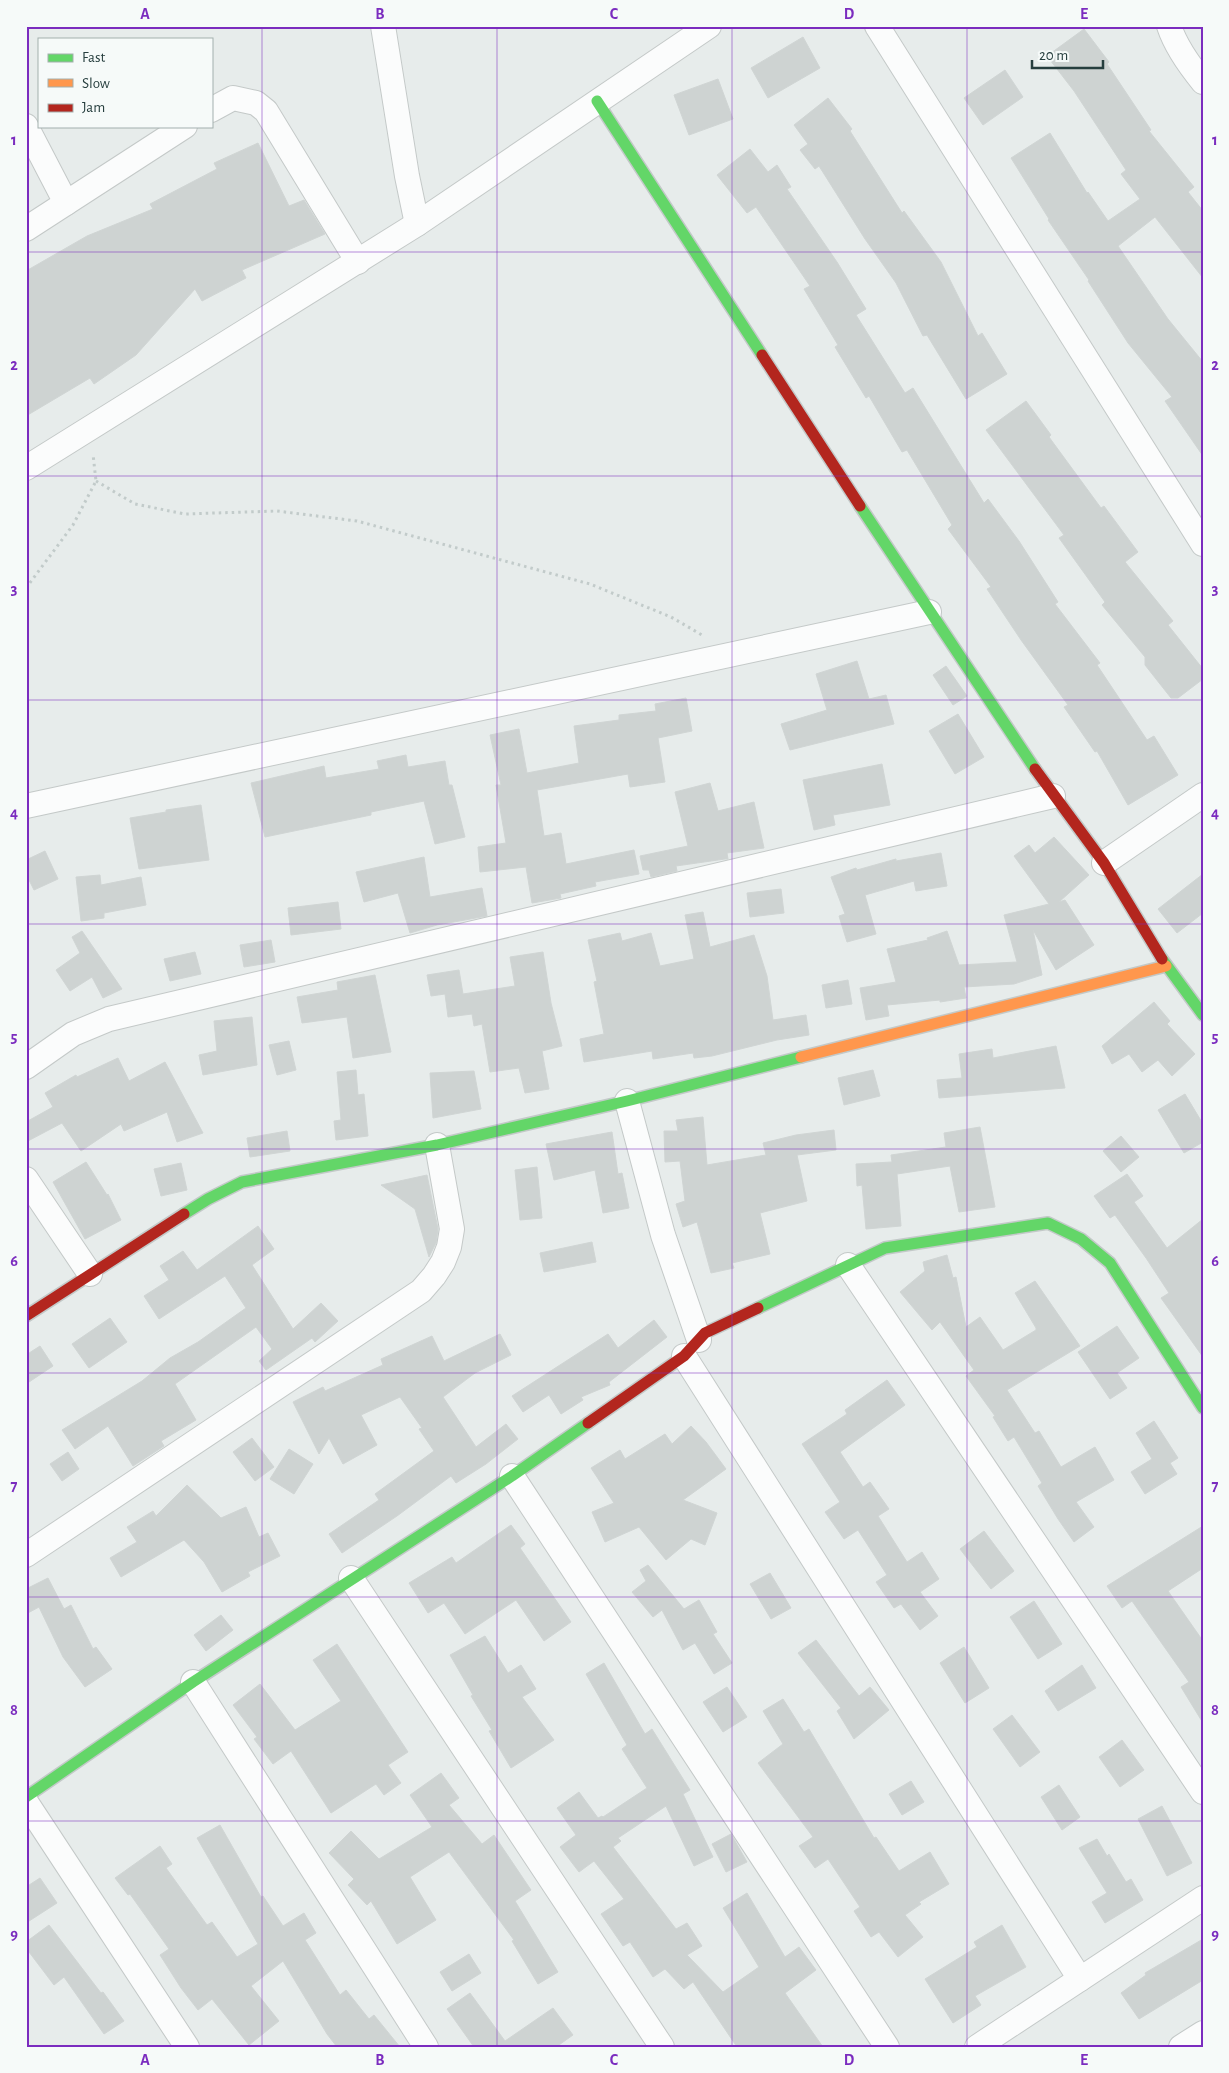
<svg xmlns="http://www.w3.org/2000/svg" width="1229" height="2073" viewBox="0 0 1229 2073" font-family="'Alegreya Sans',sans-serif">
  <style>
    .building { fill: #ced3d2; stroke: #d0d5d4 }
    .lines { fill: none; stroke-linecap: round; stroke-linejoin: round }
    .street-casing { stroke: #c4c9c8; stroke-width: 26 }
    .fast-casing { stroke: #c3c9c8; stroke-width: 14 }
    .slow-casing { stroke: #c3c9c8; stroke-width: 14 }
    .jam-casing { stroke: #c3c9c8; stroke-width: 14 }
    .path { stroke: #c2cbca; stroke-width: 3; stroke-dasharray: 2.5 4; stroke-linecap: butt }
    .street { stroke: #fbfcfc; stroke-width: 24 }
    .fast { stroke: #63d668; stroke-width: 11 }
    .slow { stroke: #ff974d; stroke-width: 11 }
    .jam { stroke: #b3261e; stroke-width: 11 }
    .grid { fill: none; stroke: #7b2cbf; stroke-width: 1; stroke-opacity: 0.55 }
    .neatline { fill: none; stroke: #7b2cbf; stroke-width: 2 }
    .grid-label { font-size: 16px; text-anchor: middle; font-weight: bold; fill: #7b2cbf }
  </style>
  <rect width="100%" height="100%" fill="#e7eceb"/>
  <g class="building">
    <polygon points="1084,29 1109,62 1107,64 1151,130 1149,131 1194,187 1188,192 1203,211 1203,278 1155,217 1118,246 1168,319 1203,362 1203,456 1165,401 1172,397 1128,343 1088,281 1089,280 1048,220 1049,219 1011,158 1050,133 1087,193 1088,192 1108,221 1140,199 1121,174 1126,170 1074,91 1047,56"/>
    <polygon points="803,37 820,68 768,98 751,68"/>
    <polygon points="1005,70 1023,97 983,125 964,98"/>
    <polygon points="718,79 733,119 689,135 674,95"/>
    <polygon points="828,98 852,129 850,131 902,213 904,211 941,262 978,336 982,333 1007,374 966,399 927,335 923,336 896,283 865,239 819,166 815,169 800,150 808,144 794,125"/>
    <polygon points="258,143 289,206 304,200 325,234 242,270 246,278 202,301 195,289 136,355 94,384 90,378 26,416 26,271 87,236 153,209 150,204 217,169 214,163"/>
    <polygon points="750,149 768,172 777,165 791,187 787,189 837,262 866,309 856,315 905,393 913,388 984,503 988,499 1019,541 1058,602 1055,604 1100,663 1097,665 1147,740 1154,736 1178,775 1128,805 1097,751 1095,752 1064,707 1068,705 1021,640 987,589 991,587 948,529 952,525 907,450 902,452 869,396 866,398 835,347 838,345 804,289 810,286 756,207 747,213 717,175"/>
    <polygon points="1026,401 1051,435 1049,437 1101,508 1104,506 1138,552 1125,562 1173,621 1168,625 1203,669 1203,679 1178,698 1171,698 1145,665 1145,657 1102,605 1105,602 1059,538 1064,535 986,430"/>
    <polygon points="857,661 869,699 886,695 894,724 790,750 781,724 827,710 816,674"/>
    <polygon points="946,666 967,696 953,705 933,675"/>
    <polygon points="686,698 692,731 658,738 665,782 630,787 628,774 537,790 544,836 561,833 566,864 634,850 639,874 595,882 596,886 560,894 561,898 532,903 526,867 480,872 478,847 506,843 496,785 501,785 490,735 519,729 527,773 579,763 574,726 619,720 619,715 656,711 655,704"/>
    <polygon points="958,714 984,757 955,774 929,731"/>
    <polygon points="406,755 408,767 445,761 449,785 452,785 465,837 435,844 424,801 371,812 371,815 265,837 251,783 324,766 326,778 379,769 377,761"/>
    <polygon points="882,764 890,805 833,815 835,825 814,830 803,780"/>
    <polygon points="710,783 718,811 754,802 764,848 727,853 728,859 725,859 676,866 677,871 651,877 649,870 643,870 640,856 688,846 675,792"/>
    <polygon points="201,805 209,860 139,869 130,818 166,812 166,810"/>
    <polygon points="1054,837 1089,875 1059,902 1065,900 1094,945 1056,970 1033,930 1042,975 1014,984 964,987 966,998 940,1002 940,1000 887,1005 889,1016 866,1020 860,988 896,982 887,949 928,940 927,938 947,931 959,965 1017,962 1004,915 1049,904 1014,856 1029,845 1035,853"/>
    <polygon points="45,851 58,879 34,890 26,874 26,860"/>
    <polygon points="941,853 947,886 916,891 914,881 865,895 876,934 847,942 839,916 845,914 831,877 856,868 857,870 896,859 896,861"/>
    <polygon points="424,857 430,897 482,888 487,916 437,925 410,933 398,893 364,902 356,872"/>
    <polygon points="1203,874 1203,913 1177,933 1158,909"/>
    <polygon points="100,875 101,885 141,877 146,905 104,913 104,918 81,921 76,877"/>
    <polygon points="781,889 784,913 750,917 747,893"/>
    <polygon points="338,902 341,929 291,935 288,908"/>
    <polygon points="703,912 710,947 754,935 767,976 773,1020 806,1015 809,1035 777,1040 712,1056 694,1058 693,1053 653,1059 652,1051 584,1062 580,1039 604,1034 594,982 597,981 588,940 620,933 622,941 651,933 660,966 694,959 685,915"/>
    <polygon points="82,931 122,989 103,998 92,977 70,991 56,970 80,953 72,937"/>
    <polygon points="271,940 275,962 244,967 240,945"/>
    <polygon points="195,952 201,974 170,981 164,959"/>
    <polygon points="543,952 551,1003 562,1046 542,1051 549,1089 525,1093 519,1068 490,1072 482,1024 474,1026 472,1014 448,1017 445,994 431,996 427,975 459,970 463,994 515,986 510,957"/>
    <polygon points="375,975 391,1052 353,1058 347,1017 302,1023 297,997 338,990 337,982"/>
    <polygon points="848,980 852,1004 826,1008 822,985"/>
    <polygon points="1154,1002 1170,1021 1167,1024 1195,1054 1172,1076 1158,1060 1142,1072 1129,1054 1112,1064 1102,1046"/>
    <polygon points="252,1017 257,1065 203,1075 199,1055 217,1051 214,1021"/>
    <polygon points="289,1041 296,1070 277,1075 269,1045"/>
    <polygon points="1056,1046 1065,1088 939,1098 937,1080 962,1078 959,1054 992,1049 993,1058"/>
    <polygon points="118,1058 129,1081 165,1062 203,1133 177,1142 167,1112 124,1131 121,1124 81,1151 62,1123 26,1142 26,1122 53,1107 45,1093 76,1075 77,1077"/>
    <polygon points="356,1070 358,1095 364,1094 368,1136 336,1140 334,1121 341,1120 337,1072"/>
    <polygon points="873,1070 880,1096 844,1105 838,1078"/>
    <polygon points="474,1071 481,1109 433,1118 430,1073"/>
    <polygon points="1185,1094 1203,1124 1203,1142 1184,1153 1158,1110"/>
    <polygon points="703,1117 707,1165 766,1155 763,1143 796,1135 834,1130 836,1150 797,1155 807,1201 760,1213 770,1254 732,1263 734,1268 711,1273 697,1222 683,1227 676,1204 685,1201 680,1161 665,1162 664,1131 678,1131 676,1120"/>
    <polygon points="980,1127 995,1207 959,1212 950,1166 897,1174 901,1226 866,1229 862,1185 857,1186 856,1164 892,1162 891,1155 946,1147 944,1133"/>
    <polygon points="287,1131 290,1151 250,1157 247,1138"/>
    <polygon points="612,1132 618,1174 622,1173 629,1208 603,1213 595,1170 554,1180 546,1144"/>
    <polygon points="1121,1136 1139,1157 1121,1172 1103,1151"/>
    <polygon points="86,1162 107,1195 108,1194 121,1220 85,1239 53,1182"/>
    <polygon points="181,1163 187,1190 161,1196 154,1169"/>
    <polygon points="537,1167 542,1218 520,1220 515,1170"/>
    <polygon points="1127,1174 1143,1196 1134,1202 1167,1248 1203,1219 1203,1357 1161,1298 1169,1293 1146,1258 1115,1215 1110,1218 1094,1196"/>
    <polygon points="427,1175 438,1229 436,1243 429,1257 415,1209 381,1185"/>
    <polygon points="258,1226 274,1249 252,1265 293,1329 321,1303 338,1321 315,1342 312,1338 266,1370 259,1361 272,1349 256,1327 175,1384 196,1420 161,1441 164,1446 133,1466 108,1426 75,1449 62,1430 142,1381 170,1358 198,1342 246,1308 225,1276 159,1319 144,1296 169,1280 160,1266 183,1251 197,1270"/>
    <polygon points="592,1242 596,1262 544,1272 540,1253"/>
    <polygon points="947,1255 953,1278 956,1277 966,1327 980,1317 1003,1350 1036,1330 1036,1328 1015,1293 1035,1281 1080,1346 1007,1390 1035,1433 1039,1431 1061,1467 1095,1447 1114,1480 1076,1502 1094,1527 1074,1542 1058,1519 1038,1486 1042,1483 1014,1437 1008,1441 993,1417 995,1416 966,1376 974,1370 940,1322 932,1330 900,1292 925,1271 923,1262"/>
    <polygon points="110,1318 127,1342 89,1368 72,1344"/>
    <polygon points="654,1320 667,1337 609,1382 610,1385 581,1397 583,1400 561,1414 549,1395 523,1412 512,1396 608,1334 618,1348"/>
    <polygon points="1117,1326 1139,1358 1117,1373 1127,1388 1110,1399 1078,1352"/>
    <polygon points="500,1334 511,1355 475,1373 443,1397 476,1447 506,1424 518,1439 486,1464 456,1483 451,1476 397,1516 342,1553 329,1534 379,1500 375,1494 434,1451 419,1429 422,1428 400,1397 361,1415 377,1445 343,1464 329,1438 319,1454 293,1402 323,1387 325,1391 383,1365 381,1359 432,1336 444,1361"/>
    <polygon points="40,1346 53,1366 26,1384 26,1355"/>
    <polygon points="887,1380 905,1405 840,1452 863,1487 870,1482 889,1509 878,1516 907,1562 922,1552 939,1579 920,1592 938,1616 920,1630 901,1604 894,1608 876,1582 887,1575 858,1530 844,1539 825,1512 840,1502 802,1444 847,1414 845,1410"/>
    <polygon points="1154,1421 1178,1458 1170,1463 1177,1474 1145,1494 1131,1472 1152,1459 1136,1433"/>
    <polygon points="691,1426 706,1442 726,1469 683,1500 717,1513 705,1545 691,1539 666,1560 639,1527 605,1542 592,1512 614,1503 591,1468 620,1450 625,1459 665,1434 672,1444"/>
    <polygon points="252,1438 274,1467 255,1481 233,1452"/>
    <polygon points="289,1449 313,1464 294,1494 270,1479"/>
    <polygon points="68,1452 79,1469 62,1481 50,1464"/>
    <polygon points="187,1485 221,1518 246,1507 259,1537 268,1533 280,1556 248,1572 250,1576 222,1592 204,1562 184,1540 121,1577 110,1558 137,1542 127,1527 153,1511 156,1516"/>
    <polygon points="511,1525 525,1544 520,1548 571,1622 544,1641 516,1600 465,1634 444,1603 428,1613 409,1583 452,1557 456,1563"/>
    <polygon points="1203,1526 1203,1568 1168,1591 1203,1641 1203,1723 1181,1687 1189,1682 1132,1601 1122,1608 1107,1586"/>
    <polygon points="984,1531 1014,1571 991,1589 960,1549"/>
    <polygon points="648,1565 684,1609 699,1600 717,1632 713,1634 732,1663 714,1674 695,1643 683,1650 662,1610 653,1617 632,1592 646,1581 640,1570"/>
    <polygon points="770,1573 791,1608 771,1619 750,1584"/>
    <polygon points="48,1578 64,1609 71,1605 93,1649 96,1647 112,1669 85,1687 63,1657 39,1607 26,1614 26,1589"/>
    <polygon points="1034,1601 1062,1644 1038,1659 1010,1617"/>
    <polygon points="221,1615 233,1630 206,1651 194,1635"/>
    <polygon points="485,1636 508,1673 521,1665 536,1689 522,1697 554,1740 511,1768 489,1731 492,1730 471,1696 473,1695 450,1655"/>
    <polygon points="816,1640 859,1696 870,1687 889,1710 854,1739 837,1711 841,1708 798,1653"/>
    <polygon points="337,1644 408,1752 388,1765 401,1783 384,1795 376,1784 331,1813 291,1751 273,1764 254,1739 257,1737 233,1705 260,1684 295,1730 341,1701 313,1660"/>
    <polygon points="964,1647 989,1688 965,1703 940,1663"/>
    <polygon points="604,1663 645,1734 652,1729 690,1790 683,1794 713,1857 694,1866 666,1806 618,1838 621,1841 613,1847 676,1929 687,1923 702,1946 687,1955 723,1992 759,1967 723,1908 747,1893 785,1957 799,1947 816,1970 785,1993 823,2047 737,2047 693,1982 684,1989 665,1969 653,1977 630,1942 623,1946 601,1914 624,1899 594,1861 579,1872 560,1847 576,1835 557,1808 579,1792 598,1818 602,1816 603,1817 647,1788 622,1749 627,1745 586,1674"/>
    <polygon points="1082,1665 1096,1688 1058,1711 1045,1691"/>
    <polygon points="727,1687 747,1717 723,1732 703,1702"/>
    <polygon points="783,1699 804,1732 809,1729 874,1838 876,1837 899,1871 930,1852 949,1884 919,1902 921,1904 905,1915 923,1937 898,1957 879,1932 871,1937 854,1911 860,1907 828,1859 815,1868 799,1846 813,1837 758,1763 783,1744 763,1711"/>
    <polygon points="1012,1715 1040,1752 1020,1767 993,1729"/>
    <polygon points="1122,1740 1144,1770 1120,1787 1099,1757"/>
    <polygon points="441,1773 459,1798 449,1805 482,1844 494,1835 531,1890 515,1901 558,1972 538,1984 512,1941 514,1940 449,1852 410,1877 436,1920 397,1944 371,1901 367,1905 348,1885 354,1879 329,1853 351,1831 379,1859 432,1827 410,1795"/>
    <polygon points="911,1781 924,1802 902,1815 889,1794"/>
    <polygon points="1059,1785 1080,1817 1062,1830 1041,1797"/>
    <polygon points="1162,1806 1192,1863 1167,1876 1138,1819"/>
    <polygon points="220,1825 261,1897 263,1896 283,1926 304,1913 316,1933 305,1940 340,1995 346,1990 369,2019 374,2015 400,2047 337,2047 327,2034 283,1961 251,1986 279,2021 249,2045 212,1999 198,2010 181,1988 160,1955 169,1949 130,1894 128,1895 115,1878 160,1846 172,1864 166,1868 207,1925 212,1922 237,1957 258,1944 197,1838"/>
    <polygon points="731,1834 747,1862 726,1872 712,1844"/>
    <polygon points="1097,1839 1107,1856 1109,1854 1126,1882 1131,1879 1143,1900 1105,1923 1092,1902 1107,1893 1079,1848"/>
    <polygon points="40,1878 57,1903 26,1923 26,1887"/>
    <polygon points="49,1925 101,1993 103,1992 124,2021 104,2034 64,1977 54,1985 26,1948 26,1942"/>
    <polygon points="1002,1925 1026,1967 975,1996 981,2005 953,2023 925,1979 977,1947 974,1942"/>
    <polygon points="1203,1939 1203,1980 1139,2019 1121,1993 1146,1975 1145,1973"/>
    <polygon points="469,1954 481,1973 452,1991 440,1972"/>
    <polygon points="470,1993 505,2041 553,2008 573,2035 556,2047 474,2047 447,2009"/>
  </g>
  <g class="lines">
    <g class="street-casing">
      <g id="street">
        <polyline points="383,26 407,176 417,224"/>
        <polyline points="877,26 1203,544"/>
        <path d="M1169 26C1176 47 1189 65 1203 82"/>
        <polyline points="211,110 233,98 256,103 266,111 358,262"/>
        <polyline points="26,126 66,203"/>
        <polyline points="26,229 185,126"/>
        <polyline points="26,468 417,224 709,26"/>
        <polyline points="26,806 929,612"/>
        <polyline points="1104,863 1203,795"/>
        <polyline points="26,1067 73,1034 109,1019 1053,796"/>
        <polyline points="627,1101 663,1235 699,1340"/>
        <polyline points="26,1179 90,1274"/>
        <polyline points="848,1265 1203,1792"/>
        <polyline points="684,1356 1080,1979"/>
        <polyline points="512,1476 887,2047"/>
        <polyline points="26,1555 421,1291 434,1276 443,1262 449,1247 452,1229 437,1145"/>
        <polyline points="351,1578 662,2047"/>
        <polyline points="193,1682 426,2047"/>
        <polyline points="26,1802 187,2047"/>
        <polyline points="977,2047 1203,1898"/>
        <polyline points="1181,2047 1203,2033"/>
      </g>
    </g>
    <g class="fast-casing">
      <g id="fast">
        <polyline points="597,101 762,355"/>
        <polyline points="860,506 1035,769"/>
        <polyline points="1162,959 1203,1015"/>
        <polyline points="184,1214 208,1199 242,1182 437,1145 627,1101 801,1057"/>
        <polyline points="758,1308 885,1248 1048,1223 1081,1239 1110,1263 1203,1408"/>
        <polyline points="26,1797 193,1682 512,1476 588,1423"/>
      </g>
    </g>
    <g class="slow-casing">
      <polyline id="slow" points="801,1057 1166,966"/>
    </g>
    <g class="jam-casing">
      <g id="jam">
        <polyline points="762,355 860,506"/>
        <polyline points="1035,769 1104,863 1162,959"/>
        <polyline points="26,1316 184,1214"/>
        <polyline points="588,1423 684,1356 705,1333 758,1308"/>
      </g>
    </g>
    <g class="path">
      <polyline points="96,481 135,504 185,514 277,511 357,521 590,584 671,617 702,635"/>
      <polyline points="26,588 73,525 96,481 93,454"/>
    </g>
    <use href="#street" class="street"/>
    <use href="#fast" class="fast"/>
    <use href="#slow" class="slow"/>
    <use href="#jam" class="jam"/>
  </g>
  <path class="grid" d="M262 26V2047M497 26V2047M732 26V2047M967 26V2047M26 252H1203M26 476H1203M26 700H1203M26 924H1203M26 1149H1203M26 1373H1203M26 1597H1203M26 1821H1203"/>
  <rect width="1229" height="2073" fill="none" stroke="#f6faf9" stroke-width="55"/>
  <rect x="38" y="38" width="175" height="90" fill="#f6faf9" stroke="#a3afae"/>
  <rect x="48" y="54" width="25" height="8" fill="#63d668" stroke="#a3afae"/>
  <text x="82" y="62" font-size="15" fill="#263e3e">Fast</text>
  <rect x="48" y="79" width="25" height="8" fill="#ff974d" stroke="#a3afae"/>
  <text x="82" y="88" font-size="15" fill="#263e3e">Slow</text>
  <rect x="48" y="104" width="25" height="8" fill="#b3261e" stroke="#a3afae"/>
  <text x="82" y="112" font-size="15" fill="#263e3e">Jam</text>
  <path d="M1032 60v8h71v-8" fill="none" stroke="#263e3e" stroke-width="2.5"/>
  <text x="1039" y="60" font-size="15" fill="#263e3e" stroke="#f6faf9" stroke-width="4" paint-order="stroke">20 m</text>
  <rect x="28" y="28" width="1174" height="2018" class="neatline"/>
  <g class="grid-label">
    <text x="145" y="19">A</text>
    <text x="380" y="19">B</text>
    <text x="614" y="19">C</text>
    <text x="849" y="19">D</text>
    <text x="1084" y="19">E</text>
    <text x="14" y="145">1</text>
    <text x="1215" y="145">1</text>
    <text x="14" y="370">2</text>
    <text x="1215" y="370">2</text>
    <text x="14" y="594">3</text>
    <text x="1215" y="594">3</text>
    <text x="14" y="818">4</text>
    <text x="1215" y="818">4</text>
    <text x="14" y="1042">5</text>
    <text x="1215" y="1042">5</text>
    <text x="14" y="1266">6</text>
    <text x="1215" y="1266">6</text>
    <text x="14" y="1491">7</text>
    <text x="1215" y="1491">7</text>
    <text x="14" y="1715">8</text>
    <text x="1215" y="1715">8</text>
    <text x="14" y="1939">9</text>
    <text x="1215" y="1939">9</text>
    <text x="145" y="2065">A</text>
    <text x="380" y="2065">B</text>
    <text x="614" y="2065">C</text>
    <text x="849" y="2065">D</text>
    <text x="1084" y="2065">E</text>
  </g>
</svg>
